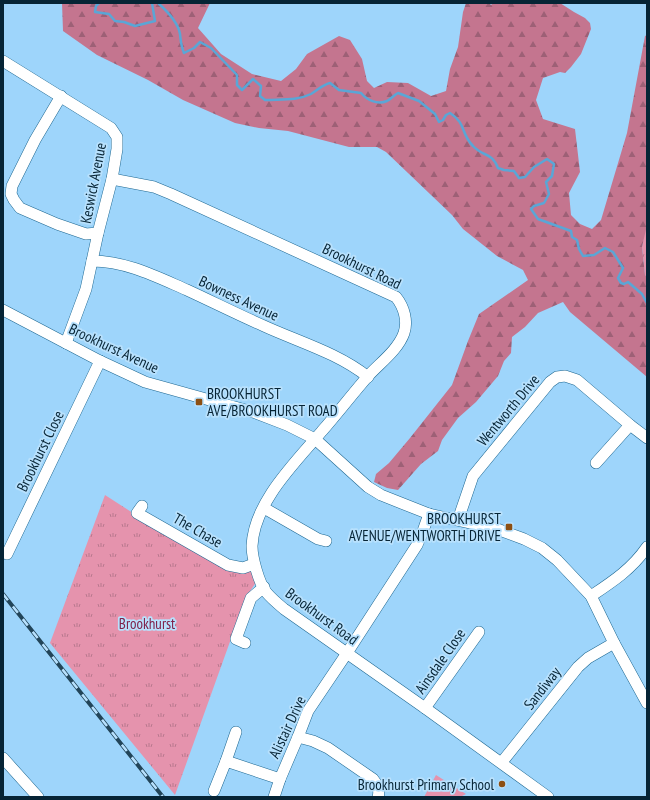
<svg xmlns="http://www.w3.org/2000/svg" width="650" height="800" viewBox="0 0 650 800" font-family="'PT Sans Narrow',sans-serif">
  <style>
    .grass { fill: url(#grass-tufts) }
    .forest { fill: url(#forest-firs) }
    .pitch { fill: #e593ad }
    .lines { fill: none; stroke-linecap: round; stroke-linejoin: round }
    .stream { stroke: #5aa6d6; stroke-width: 2.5 }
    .minor-casing { stroke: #1d6791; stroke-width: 12 }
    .minor { stroke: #fff; stroke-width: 11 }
    .rail-casing { stroke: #224559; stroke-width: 4 }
    .rail { stroke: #b8e1fd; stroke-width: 2.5; stroke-dasharray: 8; stroke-linecap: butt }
    .poi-dot { fill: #8c4f12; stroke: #b8e1fd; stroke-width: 1.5 }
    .labels { text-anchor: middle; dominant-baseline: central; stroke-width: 3.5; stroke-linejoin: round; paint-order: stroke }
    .street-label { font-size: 15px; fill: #062435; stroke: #b8e1fd }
    .poi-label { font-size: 15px; fill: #062435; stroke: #b8e1fd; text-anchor: end }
    .park-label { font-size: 15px; fill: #7f2049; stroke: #b8e1fd }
  </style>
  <defs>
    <pattern id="grass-tufts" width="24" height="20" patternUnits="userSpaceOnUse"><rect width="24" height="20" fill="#e593ad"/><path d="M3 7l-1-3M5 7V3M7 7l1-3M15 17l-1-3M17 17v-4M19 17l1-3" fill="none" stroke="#b8788e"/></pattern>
    <pattern id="forest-firs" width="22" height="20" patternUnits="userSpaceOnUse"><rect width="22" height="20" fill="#c4758f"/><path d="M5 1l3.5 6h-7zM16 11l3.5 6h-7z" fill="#9d6076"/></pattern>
  </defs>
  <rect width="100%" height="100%" fill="#9ed5fb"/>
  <g class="grass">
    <polygon points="646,225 647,225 647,277 645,275 642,247"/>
    <polygon points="105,495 136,515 251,570 257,581 246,597 175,795 50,643"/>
  </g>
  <polygon class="forest" points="62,3 210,3 198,28 221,54 252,74 281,81 296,69 307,54 339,36 350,40 362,59 367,81 374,88 387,82 408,83 431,96 446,91 450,69 458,47 463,12 466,3 489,3 491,5 493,3 560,3 574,12 585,18 590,23 591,29 581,54 571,67 565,73 560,72 543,78 536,100 543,119 575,129 580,172 569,193 571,215 580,224 592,229 601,220 627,133 645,36 647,35 647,225 642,247 645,275 647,277 647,377 570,312 563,302 538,313 525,327 512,337 511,353 504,361 498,376 476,402 458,418 442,440 438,451 421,464 398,490 387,488 374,482 376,474 389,463 410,438 452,385 468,341 479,314 528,280 523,270 497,256 463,229 452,215 386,152 377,147 349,147 288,131 259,128 235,123 183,100 148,80 97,55 63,31"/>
  <polygon class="pitch" points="436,775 466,794 460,797 424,797"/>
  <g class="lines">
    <g class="stream">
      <polyline points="99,3 96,6 95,12 109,14 115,21 124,22 135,26 155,21 152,3"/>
      <path d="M158 3C167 11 178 22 180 34 181 42 181 46 184 53L194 48 200 42 211 48 237 75V85L242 90 253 79 261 86 260 96 265 100C281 99 297 101 311 94 318 90 322 85 330 83L339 90 361 93C367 100 377 105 387 101 391 99 394 95 398 93L419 101 435 114 439 122 443 120 446 115 450 113C467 124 460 133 473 146 483 157 492 152 498 168L504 170 514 171 519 178 525 177 534 167 547 159 554 164 552 176 546 182 549 194 544 203 534 206 531 209 538 219 571 231 572 237 577 240 579 249 583 256 594 255 605 248 613 252 623 268 618 278 621 283 624 284 628 282 642 294 647 303"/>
    </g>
    <g class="minor-casing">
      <g id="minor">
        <polyline points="3,61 111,128 117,137 117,149 112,179 98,233 86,289 66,343"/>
        <polyline points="61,96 35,140 12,186 11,194 14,200 20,208 57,224 86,234 98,233"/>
        <path d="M112 179 154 187 171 194 396 297C404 307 408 321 404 333 398 350 380 363 369 375 353 393 338 413 322 431 295 463 254 502 252 546 252 558 259 583 266 592 271 598 278 604 284 609L425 708 548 797"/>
        <path d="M92 261C126 261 157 277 187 290 213 302 239 315 264 326 299 342 338 353 368 377"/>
        <polyline points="3,310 100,361 145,382 256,413 287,425 315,439 368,487 381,495 429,514 497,529 524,539 542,548 557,560 591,596 614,643 647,703"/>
        <polyline points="596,463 630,425"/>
        <polyline points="142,506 137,513 228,565 243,568 254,564"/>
        <polyline points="264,508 318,539 326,541"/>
        <polyline points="458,520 473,476 550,382 557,377 565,376 577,380 630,425 647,438"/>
        <polyline points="7,554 100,361"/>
        <path d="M591 596C612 582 632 569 647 547"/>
        <polyline points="245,643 236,639 251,598 264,587"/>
        <polyline points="425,708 479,632"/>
        <path d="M298 737 313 741 328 748 373 779C377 784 380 791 378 797"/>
        <polyline points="3,758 38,797"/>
        <polyline points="226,761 236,732"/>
        <polyline points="502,762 578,667 588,658 614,643"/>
        <polyline points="214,791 226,761 280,779"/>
        <polyline points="274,797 280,779 298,737 308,711 347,653 417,545 423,531 429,514"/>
      </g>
    </g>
    <use href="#minor" class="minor"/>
    <g class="rail-casing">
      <polyline id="rail" points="3,594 163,797"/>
    </g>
    <use href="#rail" class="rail"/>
  </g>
  <g class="poi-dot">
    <rect x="195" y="398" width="8" height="8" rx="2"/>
    <rect x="505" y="523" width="8" height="8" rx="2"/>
    <circle cx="502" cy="784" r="4"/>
  </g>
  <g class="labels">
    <g class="street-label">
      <text transform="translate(93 183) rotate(-79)">Keswick Avenue</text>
      <text transform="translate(362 266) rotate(26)">Brookhurst Road</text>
      <text transform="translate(239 298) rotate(25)">Bowness Avenue</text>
      <text transform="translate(114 348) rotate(25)">Brookhurst Avenue</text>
      <text transform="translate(508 410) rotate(-50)">Wentworth Drive</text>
      <text transform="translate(40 451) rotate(-64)">Brookhurst Close</text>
      <text transform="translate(198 530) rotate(30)">The Chase</text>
      <text transform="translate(322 616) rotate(36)">Brookhurst Road</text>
      <text transform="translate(440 661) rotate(-55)">Ainsdale Close</text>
      <text transform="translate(542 688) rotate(-52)">Sandiway</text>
      <text transform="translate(287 727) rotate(-65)">Alistair Drive</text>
    </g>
    <g class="poi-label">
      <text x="207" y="393" text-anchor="start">BROOKHURST<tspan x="207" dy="17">AVE/BROOKHURST ROAD</tspan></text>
      <text x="501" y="518">BROOKHURST<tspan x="501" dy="17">AVENUE/WENTWORTH DRIVE</tspan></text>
      <text x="494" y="784">Brookhurst Primary School</text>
    </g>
    <g class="park-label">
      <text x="147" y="623">Brookhurst</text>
    </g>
  </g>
  <rect width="650" height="800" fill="none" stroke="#062435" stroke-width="8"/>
</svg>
